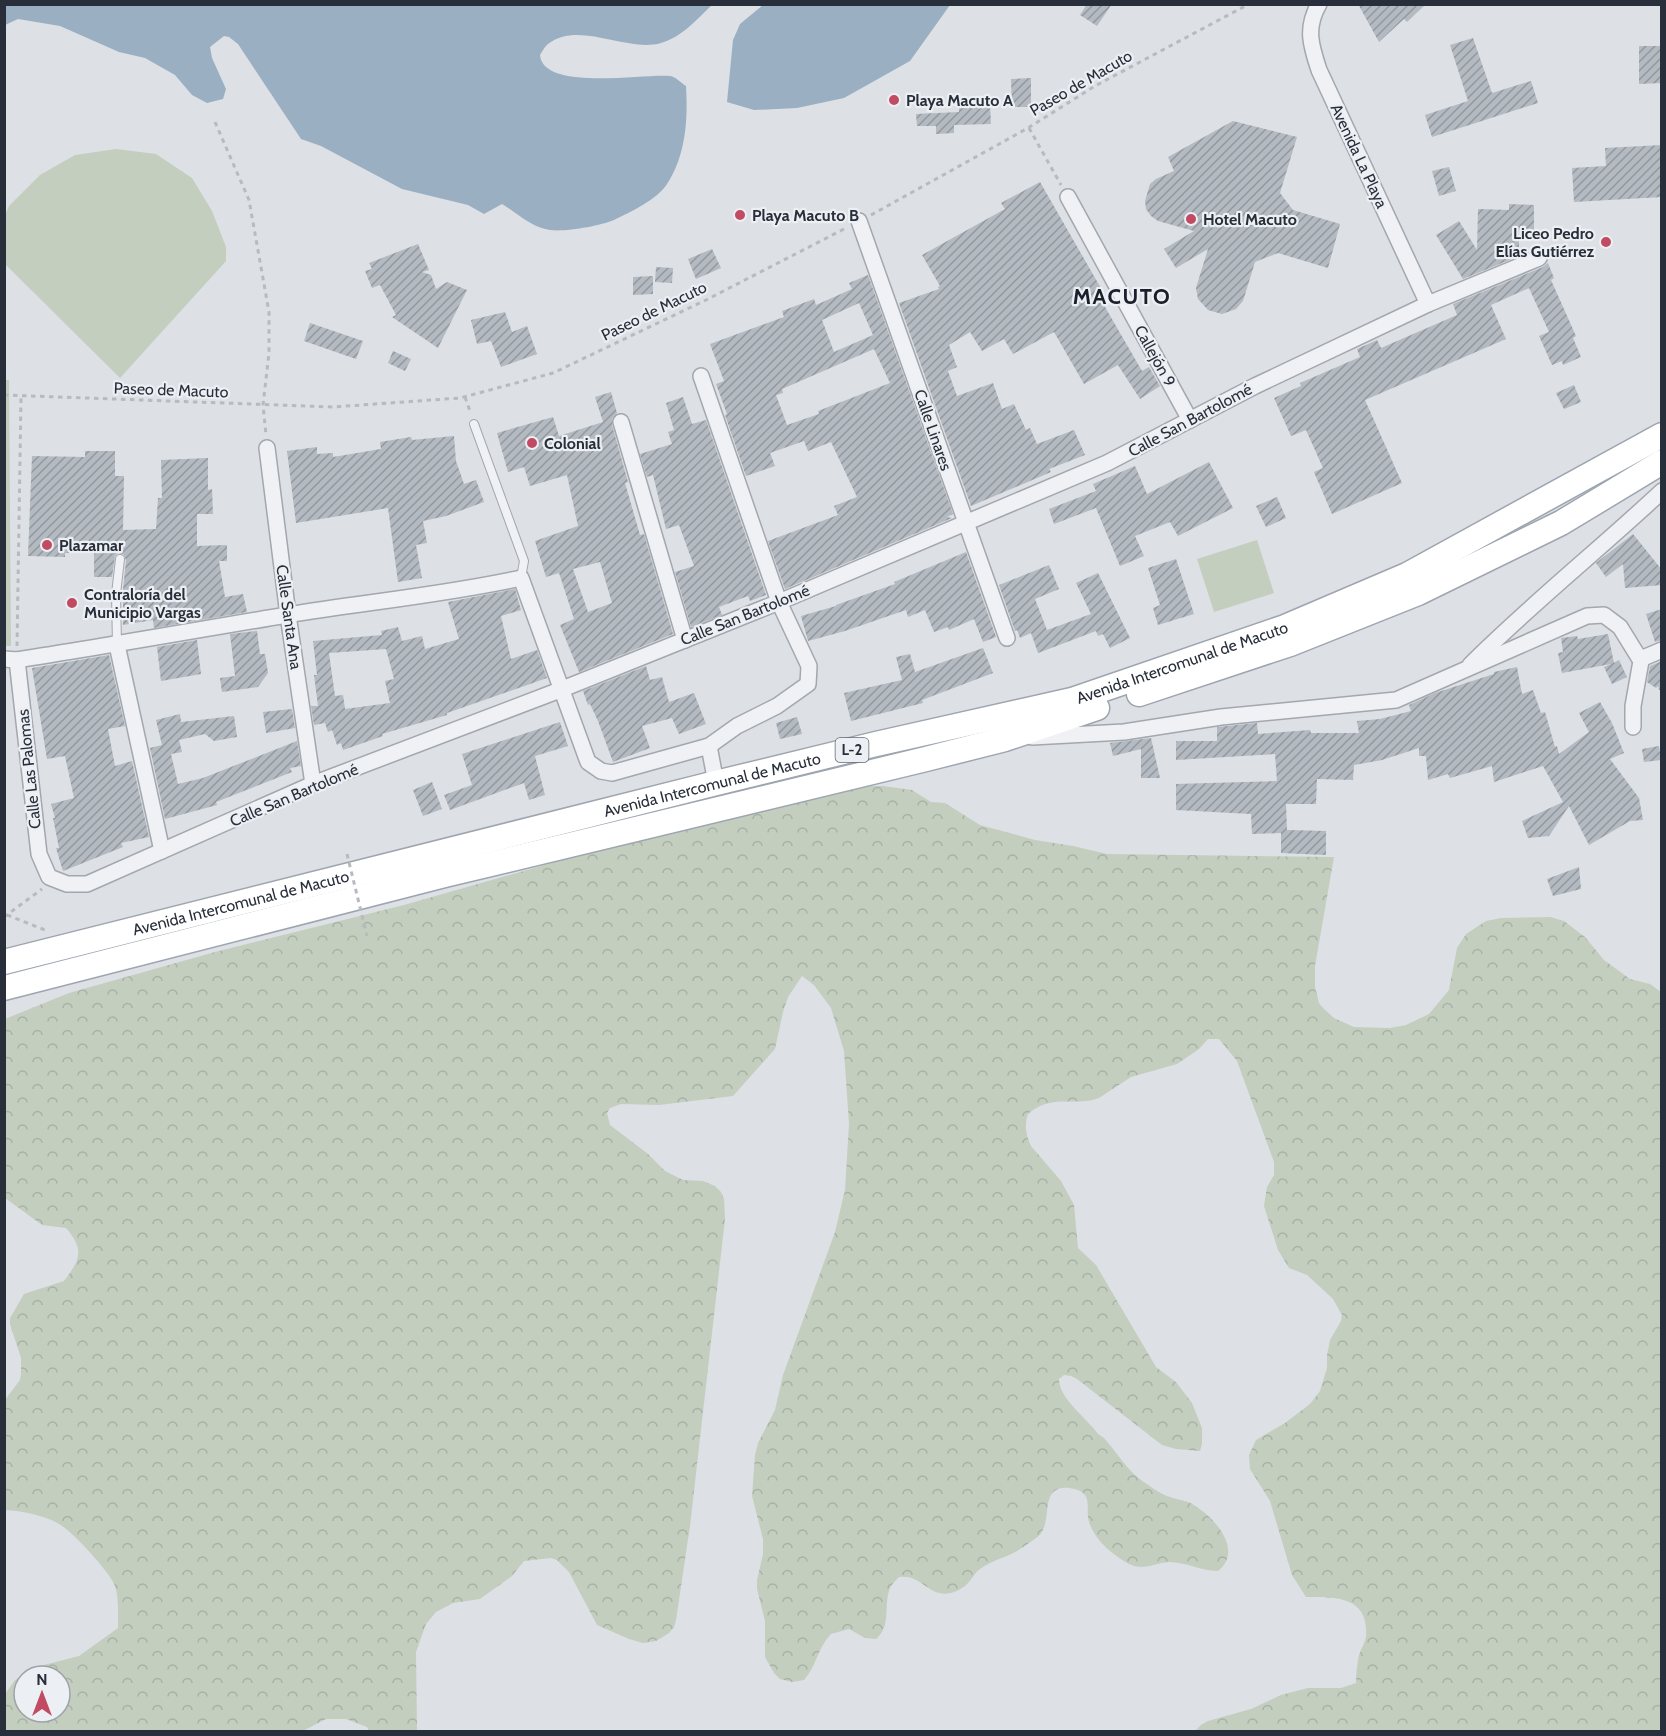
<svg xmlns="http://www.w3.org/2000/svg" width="1666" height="1736" viewBox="0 0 1666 1736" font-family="Cabin,sans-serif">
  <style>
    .green { fill: #c3cebf }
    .forest { fill: url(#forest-crowns); fill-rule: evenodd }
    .water { fill: #9aafc2 }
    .building { fill: url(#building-hatch); fill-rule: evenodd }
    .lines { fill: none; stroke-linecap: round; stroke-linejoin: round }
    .service-casing { stroke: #a3a7ae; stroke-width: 10 }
    .minor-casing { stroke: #a3a7ae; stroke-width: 18 }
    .primary-casing { stroke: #9da5b0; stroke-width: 27 }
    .path { stroke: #b7bbc0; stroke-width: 3; stroke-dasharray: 4.5 4.5; stroke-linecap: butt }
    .service { stroke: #eff1f4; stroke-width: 8 }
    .minor { stroke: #eff1f4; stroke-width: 15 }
    .primary { stroke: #fff; stroke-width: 24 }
    .path-bridge { stroke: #b7bbc0; stroke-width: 3; stroke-dasharray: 4.5 4.5; stroke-linecap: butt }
    .poi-dot { fill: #c04b62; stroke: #eceff3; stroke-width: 2 }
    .labels { text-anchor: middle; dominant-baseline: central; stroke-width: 4.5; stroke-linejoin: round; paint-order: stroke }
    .shield { fill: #eceff3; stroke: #636972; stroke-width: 1.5 }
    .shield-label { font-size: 15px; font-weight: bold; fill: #282f3a }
    .street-label { font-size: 16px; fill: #282f3a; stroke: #eceff3 }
    .poi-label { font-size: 16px; font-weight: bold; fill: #282f3a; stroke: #eceff3; text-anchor: start }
    .district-label { font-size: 22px; font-weight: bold; letter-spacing: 1.5px; fill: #1a202b; stroke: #eceff3 }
  </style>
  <defs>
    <pattern id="forest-crowns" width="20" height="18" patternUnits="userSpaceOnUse" patternTransform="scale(1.5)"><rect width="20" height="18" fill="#c3cebf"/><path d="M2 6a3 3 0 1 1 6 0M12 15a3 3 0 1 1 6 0" fill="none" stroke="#a8b1a5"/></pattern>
    <pattern id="building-hatch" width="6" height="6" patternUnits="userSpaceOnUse" patternTransform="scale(1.5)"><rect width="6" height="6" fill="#b4bac1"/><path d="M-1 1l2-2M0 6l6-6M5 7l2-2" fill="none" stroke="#92989e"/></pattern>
  </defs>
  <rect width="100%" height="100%" fill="#dde0e5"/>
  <g class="green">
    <polygon points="116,149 156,154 192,178 212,211 226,247 226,261 120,378 4,263 5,215 9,206 40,175 75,155"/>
    <polygon points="5,380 9,380 11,646 4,646"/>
    <polygon points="1257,540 1274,593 1214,612 1197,559"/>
  </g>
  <path class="forest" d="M846 786H883L912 790 931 802 945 803 980 825 1035 840 1073 846 1107 854 1334 857 1315 966V987L1319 1003 1323 1008 1334 1018 1354 1027 1390 1028 1406 1025 1429 1014 1449 990 1457 948 1466 934 1486 921 1501 918 1550 917 1564 921 1585 937 1604 960 1630 979 1650 984 1661 992V1731H1195L1201 1725 1208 1721 1251 1709 1281 1695 1308 1688H1341L1356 1683C1356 1674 1357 1664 1359 1655 1361 1649 1365 1643 1366 1637 1369 1596 1336 1597 1306 1597L1292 1575 1270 1501 1250 1469 1249 1455 1256 1440 1285 1423 1310 1404 1320 1391 1327 1368V1355L1330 1340 1341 1321 1342 1315 1333 1299 1307 1275 1289 1268 1278 1250 1264 1206 1267 1187 1274 1175V1162L1237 1061 1219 1039H1208L1199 1049 1177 1064 1131 1077 1099 1098C1074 1107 1051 1093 1028 1114 1024 1125 1026 1136 1031 1146L1061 1181 1074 1205 1078 1248 1096 1265 1156 1367 1176 1382 1192 1403 1202 1428V1444L1200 1451 1176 1449 1162 1445 1077 1379 1071 1376 1064 1375 1059 1379C1059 1399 1087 1418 1098 1434L1104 1438C1115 1450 1128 1471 1141 1480 1150 1486 1160 1494 1170 1497 1175 1499 1182 1500 1188 1502 1210 1512 1246 1549 1218 1571 1201 1571 1186 1562 1169 1562 1155 1563 1143 1571 1129 1564 1113 1555 1095 1541 1089 1522 1085 1507 1095 1491 1069 1488 1036 1485 1056 1525 1036 1538 1030 1542 1024 1547 1017 1551 1005 1558 992 1560 980 1569 973 1574 970 1584 962 1588 956 1592 947 1595 940 1593 925 1590 918 1574 899 1577 896 1580 892 1584 890 1588 883 1605 892 1626 876 1639L865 1638 849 1629 831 1634C818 1647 816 1667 804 1680L792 1682 780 1679 774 1673 765 1657V1621L757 1589V1580L763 1554V1539L752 1496 755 1455 758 1443 775 1410 783 1375 835 1232 845 1190 849 1124 844 1051 831 1008 814 985 802 976 788 997 783 1012 775 1049 733 1096 659 1105 621 1104 610 1108 607 1113 610 1125 648 1154 665 1171 683 1180 703 1181 715 1186 721 1192 724 1199 725 1219 690 1526 676 1620 674 1627 669 1633 656 1641 643 1643 629 1639 597 1625 569 1572 557 1560 551 1558 524 1561 512 1576 480 1599 453 1603 436 1612 426 1624 416 1652 417 1731H369L367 1727 346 1719H326L301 1732 5 1731V1694L15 1680 36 1667 79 1656 118 1628C118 1614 119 1598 115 1586 110 1572 71 1530 59 1524 44 1515 22 1511 5 1510L4 1401 20 1380 21 1374V1358L10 1324V1318L24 1294 64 1281C80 1260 85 1250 66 1228L42 1225 5 1198V1019L69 993 215 952 404 905 766 802ZM24 1676H60V1712H24Z"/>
  <g class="water">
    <path d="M4 5 5 4 712 5C696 20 682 37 661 43 627 53 579 20 548 44 545 46 542 52 540 55 543 92 646 73 670 76 676 77 681 83 686 86 688 119 686 155 667 184 658 199 629 213 614 220 599 226 566 232 550 230 532 228 517 213 502 204L484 214 468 205 402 189 321 146 301 139 238 44 229 37 224 36 210 47 212 58 226 89 223 99 207 103 192 95 175 75 145 58 119 52 60 26 18 19 5 25Z"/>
    <polygon points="763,5 763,4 950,5 910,61 844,98 797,108 754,110 727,102 733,40 740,24"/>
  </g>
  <g class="building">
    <polygon points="1087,4 1112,4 1097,26 1080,15"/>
    <polygon points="1358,4 1426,4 1407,22 1404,19 1379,42"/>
    <polygon points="1473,38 1492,93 1531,81 1538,103 1432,137 1425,115 1468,101 1450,45"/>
    <polygon points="1639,46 1662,46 1662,83 1639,84"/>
    <polygon points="1031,78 1031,107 1012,107 1011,79"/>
    <polygon points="990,105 991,124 954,125 954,133 936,134 936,126 917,126 916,114 959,112 959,106"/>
    <polygon points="1233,121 1297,137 1280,193 1293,210 1340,224 1328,268 1278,253 1255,262 1243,301 1236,309 1222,314 1208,310 1198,299 1196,288 1208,249 1176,268 1164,249 1194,231 1158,221 1151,216 1146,209 1145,201 1150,184 1156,179 1174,171 1168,157"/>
    <polygon points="1662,145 1662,197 1574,202 1572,168 1606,166 1605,148"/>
    <polygon points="1449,167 1456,191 1439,196 1432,171"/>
    <polygon points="1040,182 1106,297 1101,300 1142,371 1149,367 1160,386 1140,399 1118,365 1084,384 1054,332 1013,354 1004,339 982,351 970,332 949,345 957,367 948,371 957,396 993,383 1002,409 1014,404 1026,430 1030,428 1037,444 1074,430 1085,455 1049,469 1051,472 971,506 899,303 939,289 938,287 940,286 922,255 1005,209 1001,203"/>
    <polygon points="1509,204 1534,205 1534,231 1519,230 1519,256 1463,279 1436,235 1459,221 1477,250 1478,209 1509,210"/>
    <polygon points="418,244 429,270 422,272 431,275 436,289 447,282 467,290 438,348 392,317 396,315 380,285 372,288 365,271 372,269 369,263"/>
    <polygon points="712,249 721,268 696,279 688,259"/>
    <polygon points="1548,263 1554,278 1551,280 1576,336 1573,338 1581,357 1563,365 1562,361 1552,365 1539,336 1549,332 1529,288 1491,305 1506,339 1365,400 1402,483 1332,514 1314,472 1323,468 1306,430 1291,436 1274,398 1301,386 1300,383 1360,357 1357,349 1377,340 1381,348 1457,315 1453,304 1543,267"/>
    <polygon points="656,267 673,268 672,283 655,282"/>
    <path d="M868 275 953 514 947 517 952 518 785 589 768 541 838 515 834 506 857 497 831 442 808 451 804 441 770 453 775 466 746 476 725 415 727 414 716 384 724 381 710 344 784 317 782 311 814 299 816 305 852 289 849 283ZM859 303 873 335 834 352 822 320ZM874 349 890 383 818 411 819 414 787 425 776 395 783 393 782 389Z"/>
    <polygon points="653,276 653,294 633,295 633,277"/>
    <polygon points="505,312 512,332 527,326 537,354 501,367 491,341 477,344 471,320"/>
    <polygon points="310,323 363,341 356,359 304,341"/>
    <polygon points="393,351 411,359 405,371 388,363"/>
    <polygon points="1574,385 1581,402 1564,409 1556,393"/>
    <path d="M611 392 617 413 612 419V425L628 482 625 483 640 535 644 534 673 634 579 672 560 625 574 619 559 573 546 577 535 541 578 526 567 475 530 486 524 467 508 472 497 433 553 417 559 436 603 422 595 397ZM600 562 612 603 588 612 573 569Z"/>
    <polygon points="683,397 692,424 706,420 766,595 750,601 748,596 719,607 722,615 691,627 675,572 694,566 679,525 666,529 653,475 647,477 640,454 672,444 668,432 674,430 666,403"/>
    <polygon points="454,436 456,461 464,484 476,480 484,502 446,516 423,521 427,543 416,545 422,578 398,582 388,508 296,523 287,451 317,447 317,454 333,453 333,457 381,449 380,442 411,437 412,440"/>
    <polygon points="85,451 115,451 115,476 124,476 123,530 156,529 158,498 162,498 161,460 208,458 208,490 212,489 213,514 197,514 197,546 227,545 227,561 219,561 225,597 243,594 247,612 154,628 153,620 123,625 123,590 126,560 123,554 118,553 115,556 112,577 94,577 94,553 65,553 65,557 28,556 32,456 85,457"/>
    <polygon points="1209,462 1233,508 1178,536 1170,522 1135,536 1144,556 1120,566 1096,508 1054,524 1049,509 1096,491 1093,484 1135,466 1147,494"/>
    <polygon points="1277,497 1286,518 1266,527 1256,506"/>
    <polygon points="1633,534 1662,570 1662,585 1625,588 1623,564 1606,577 1596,563"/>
    <polygon points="966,552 996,637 983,642 974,619 949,630 948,627 934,632 925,610 908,617 906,610 845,631 808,641 801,616 836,606 836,605 895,584 894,582"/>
    <polygon points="1176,559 1194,614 1158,625 1153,608 1160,605 1148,568"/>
    <polygon points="1049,565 1059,589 1035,599 1047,630 1091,614 1076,583 1098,573 1130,638 1110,648 1103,634 1098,636 1096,631 1038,653 1031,633 1020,638 1017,630 1015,631 999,585"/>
    <path d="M515 589 521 610 501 616 511 659 537 650 547 678 447 713V715L382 734 383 736 343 750 341 743 337 745 332 730 328 732 325 723 314 725 311 706H318L314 675H317L313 641 382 635 381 631 398 627 402 641 422 636 425 649 459 639 448 602ZM386 649 394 679 385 681 390 703 345 709 343 695 335 696 329 653Z"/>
    <polygon points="1662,609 1662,640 1655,642 1646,614"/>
    <polygon points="257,631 260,654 265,654 268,673 258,687 222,692 220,678 235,676 230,634"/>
    <polygon points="1608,634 1614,663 1619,660 1627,677 1612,684 1604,667 1611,664 1562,673 1558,653 1563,652 1561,638 1577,636 1578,639"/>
    <polygon points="197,640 201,674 161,681 157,647"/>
    <polygon points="983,648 993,673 922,700 923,703 851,721 844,693 902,680 896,657 910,654 915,672"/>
    <polygon points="109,655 125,726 108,729 115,766 132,761 149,837 121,843 123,847 63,871 56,848 59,848 53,818 55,818 51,804 74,798 65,756 47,759 32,668"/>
    <polygon points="1662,661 1662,690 1659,690 1658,686 1656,688 1647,682 1650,666"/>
    <polygon points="646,666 650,680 662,677 669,702 694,693 706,724 679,734 672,718 642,726 650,748 613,762 598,721 590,704 588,705 583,691"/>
    <polygon points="1517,667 1522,694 1533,690 1541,713 1545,712 1555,747 1557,746 1559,754 1589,732 1579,713 1600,702 1612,723 1624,753 1610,759 1639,798 1643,820 1630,821 1589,845 1569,806 1549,836 1528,838 1522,821 1563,802 1543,766 1494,782 1492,766 1450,778 1448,774 1428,780 1426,756 1419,756 1419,748 1382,760 1354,765 1353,780 1317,779 1316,804 1286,804 1287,830 1326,831 1326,855 1281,853 1281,833 1252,834 1251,814 1176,810 1176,784 1277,781 1275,754 1176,760 1176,741 1217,741 1217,727 1257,723 1258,734 1310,730 1311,733 1359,733 1357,721 1380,719 1411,711 1409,705 1435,693 1494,674 1494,672"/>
    <polygon points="292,709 295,728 266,733 263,712"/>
    <polygon points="180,714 181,722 234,716 237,737 214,741 205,734 179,740 182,752 171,754 178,784 203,778 297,741 301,766 290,768 292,772 216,802 217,805 165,819 150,748 162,745 156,720"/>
    <polygon points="797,717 802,734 780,739 776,723"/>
    <polygon points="560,722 568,746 535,756 545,795 529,800 524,783 450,810 444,795 472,785 462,754"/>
    <polygon points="1151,738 1160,778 1141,778 1141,749 1113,756 1110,743"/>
    <polygon points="1659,746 1661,760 1644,762 1642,749"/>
    <polygon points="432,782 442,809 423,816 413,790"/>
    <polygon points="1579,867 1581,889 1553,896 1547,879"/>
  </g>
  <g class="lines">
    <g class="service-casing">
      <g id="service">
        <polyline points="474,424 524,561 521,578"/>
        <polyline points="117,645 116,594 120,559"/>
      </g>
    </g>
    <g class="minor-casing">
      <g id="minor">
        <path d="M1319 4C1305 28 1311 46 1319 70L1428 304"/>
        <polyline points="1068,197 1190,420"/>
        <polyline points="859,221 1007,638"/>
        <polyline points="621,422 685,640"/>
        <polyline points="267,448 288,615 313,784"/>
        <polyline points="117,645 162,851"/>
        <path d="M4 659 17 660C107 646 197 630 287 615 365 602 444 595 521 578L588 762 601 771 612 773 709 746 737 726 777 706 808 684 809 666 779 602 701 376"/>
        <polyline points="17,660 39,854 49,877 67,884 87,884 313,784 560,690 779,602 1107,463 1255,386 1428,304 1539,258"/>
        <path d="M1470 665C1531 604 1599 550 1662 491"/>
        <polyline points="1633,727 1633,706 1641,661 1643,658 1662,650"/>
        <polyline points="1032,737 1124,732 1221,717 1396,700 1587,616 1604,615 1620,627 1641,661"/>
        <polyline points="709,746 716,783"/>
      </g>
    </g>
    <g class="primary-casing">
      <g id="primary">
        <polyline points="1139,694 1290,644 1418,593 1561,523 1662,462"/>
        <path id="s1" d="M4 962 716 783 876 744 1072 700 1285 627 1407 575 1662 435"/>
        <polyline points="4,988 445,875 926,759 1005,739 1097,708"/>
      </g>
    </g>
    <g class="path">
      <polyline points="215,122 249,200 269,312 269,353 263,405 266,435"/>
      <polyline points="1029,128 1061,185"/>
      <polyline points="871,215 1028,128 1095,86 1249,4"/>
      <polyline points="4,395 333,407 460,398 553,373 706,300 844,229"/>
      <polyline points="465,397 471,414"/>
      <polyline points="17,646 21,397"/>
      <polyline points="7,915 45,930"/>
      <polyline points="4,917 42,889"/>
    </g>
    <use href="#service" class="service"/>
    <use href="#minor" class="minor"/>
    <use href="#primary" class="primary"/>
    <polyline class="path-bridge" points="347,854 367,936"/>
  </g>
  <g class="poi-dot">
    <circle cx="894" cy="100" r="6"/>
    <circle cx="740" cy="215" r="6"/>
    <circle cx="1191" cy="219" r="6"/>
    <circle cx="1606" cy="242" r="6"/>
    <circle cx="532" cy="443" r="6"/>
    <circle cx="47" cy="545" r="6"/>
    <circle cx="72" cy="603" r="6"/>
  </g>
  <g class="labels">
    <rect class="shield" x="835.5" y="738" width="33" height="24" rx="4.5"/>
    <g class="shield-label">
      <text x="852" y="750">L-2</text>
    </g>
    <g class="street-label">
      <text transform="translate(1081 83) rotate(-30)">Paseo de Macuto</text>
      <text transform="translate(1359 156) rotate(65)">Avenida La Playa</text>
      <text transform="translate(654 311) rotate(-26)">Paseo de Macuto</text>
      <text transform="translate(1155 356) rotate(61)">Callejón 9</text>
      <text transform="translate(171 390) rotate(2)">Paseo de Macuto</text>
      <text transform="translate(1190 420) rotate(-28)">Calle San Bartolomé</text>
      <text transform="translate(933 430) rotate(71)">Calle Linares</text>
      <text transform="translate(745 615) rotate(-22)">Calle San Bartolomé</text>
      <text transform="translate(289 617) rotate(82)">Calle Santa Ana</text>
      <text stroke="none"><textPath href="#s1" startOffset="1216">Avenida Intercomunal de Macuto</textPath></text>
      <text transform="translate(29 769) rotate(-96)">Calle Las Palomas</text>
      <text stroke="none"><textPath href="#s1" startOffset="730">Avenida Intercomunal de Macuto</textPath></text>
      <text transform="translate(294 795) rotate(-23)">Calle San Bartolomé</text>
      <text stroke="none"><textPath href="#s1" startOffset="244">Avenida Intercomunal de Macuto</textPath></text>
    </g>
    <g class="poi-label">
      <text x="906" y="100">Playa Macuto A</text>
      <text x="752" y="215">Playa Macuto B</text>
      <text x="1203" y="219">Hotel Macuto</text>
      <text x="1594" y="233" text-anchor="end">Liceo Pedro<tspan x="1594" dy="18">Elías Gutiérrez</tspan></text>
      <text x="544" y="443">Colonial</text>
      <text x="59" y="545">Plazamar</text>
      <text x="84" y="594">Contraloría del<tspan x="84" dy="18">Municipio Vargas</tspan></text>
    </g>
    <g class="district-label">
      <text x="1122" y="296">MACUTO</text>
    </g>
  </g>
  <rect width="1666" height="1736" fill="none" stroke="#282f3a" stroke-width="12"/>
  <g transform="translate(42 1694)"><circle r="28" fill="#eceff3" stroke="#9ea2a9" stroke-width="1.5"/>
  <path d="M0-4.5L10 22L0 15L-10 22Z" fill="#c04b62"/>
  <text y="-9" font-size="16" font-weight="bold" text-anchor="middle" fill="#282f3a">N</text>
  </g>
</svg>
